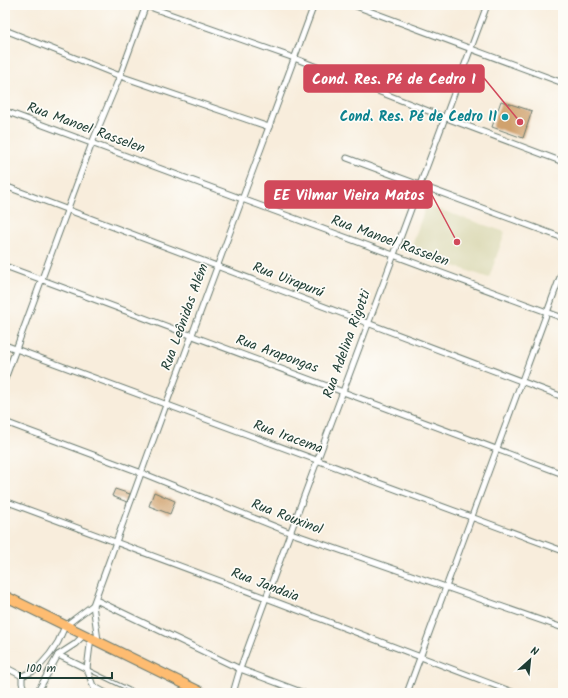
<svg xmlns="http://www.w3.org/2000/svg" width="568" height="698" viewBox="0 0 568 698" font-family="Kalam,sans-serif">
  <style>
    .built { fill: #dfddbb }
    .building { fill: #d0a26e }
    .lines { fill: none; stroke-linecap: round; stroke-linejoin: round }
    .lane-casing { stroke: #6b7b6f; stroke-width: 4.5 }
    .street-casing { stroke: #6b7b6f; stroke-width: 7 }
    .highway-casing { stroke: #6b7b6f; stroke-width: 11 }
    .lane { stroke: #fff; stroke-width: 2.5 }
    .street { stroke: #fff; stroke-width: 5 }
    .highway { stroke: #febc71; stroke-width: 9 }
    .culture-dot { fill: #0f9aa8; stroke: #fdfcf7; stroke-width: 1.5 }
    .labels { text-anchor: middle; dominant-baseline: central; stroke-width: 3.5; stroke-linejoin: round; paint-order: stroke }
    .culture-label { font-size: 14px; font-weight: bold; fill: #0d838f; stroke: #fdfcf7; text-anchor: end }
    .street-label { font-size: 14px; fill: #1f3d34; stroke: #fdfcf7 }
    .leader { fill: none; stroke: #d1495b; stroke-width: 1.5 }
    .callout-dot { fill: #d1495b; stroke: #fdfcf7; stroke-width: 1.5 }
    .callout { fill: #d1495b; stroke: #d1495b; stroke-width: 1.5 }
    .callout-label { font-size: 15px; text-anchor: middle; font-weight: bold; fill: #fff }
  </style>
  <rect width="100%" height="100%" fill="#fdfcf7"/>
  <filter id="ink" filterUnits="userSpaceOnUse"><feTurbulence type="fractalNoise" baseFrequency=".025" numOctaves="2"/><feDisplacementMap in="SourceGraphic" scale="8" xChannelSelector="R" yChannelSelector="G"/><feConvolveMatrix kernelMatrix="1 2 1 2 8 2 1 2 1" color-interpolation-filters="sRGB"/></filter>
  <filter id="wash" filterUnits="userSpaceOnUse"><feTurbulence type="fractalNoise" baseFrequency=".012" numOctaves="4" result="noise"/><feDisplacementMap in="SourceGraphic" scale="16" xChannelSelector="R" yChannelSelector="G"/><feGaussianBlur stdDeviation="0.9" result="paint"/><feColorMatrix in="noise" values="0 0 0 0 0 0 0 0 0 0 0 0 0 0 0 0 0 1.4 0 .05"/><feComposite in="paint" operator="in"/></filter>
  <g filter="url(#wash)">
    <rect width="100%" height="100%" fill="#f8eddc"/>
    <polygon class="built" points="426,205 505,232 489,278 410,251"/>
    <g id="blocks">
      <g class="building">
        <polygon points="501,101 532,111 523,138 492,127"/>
        <polygon points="115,489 130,494 127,502 112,496"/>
        <polygon points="154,492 175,501 170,514 149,506"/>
      </g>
    </g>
  </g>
  <g filter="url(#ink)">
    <use href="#blocks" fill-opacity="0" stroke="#6b7b6f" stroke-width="1"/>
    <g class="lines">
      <g class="lane-casing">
        <g id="lane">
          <polyline points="87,669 136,693"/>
          <polyline points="93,687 93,693"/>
        </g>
      </g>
      <g class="street-casing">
        <g id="street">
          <polyline points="144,5 294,58 441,116 563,162"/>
          <polyline points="353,5 563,83"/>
          <polyline points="5,30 120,76 269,127"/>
          <polyline points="5,111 563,318"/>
          <polyline points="347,158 563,238"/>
          <polyline points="5,186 563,397"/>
          <polyline points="5,266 563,474"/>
          <polyline points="5,345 563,551"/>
          <polyline points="5,379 92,143 120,76 146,5"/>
          <polyline points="5,422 142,473 291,533 563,628"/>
          <polyline points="5,501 266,598 515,693"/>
          <polyline points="96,600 240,669 304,693"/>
          <polyline points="93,605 98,640"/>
          <polyline points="91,637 87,669 93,686 106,693"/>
          <polyline points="58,655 87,669"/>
          <polyline points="5,667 22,676 36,670 50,654 58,642 65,626 93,605 166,405 314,5"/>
          <polyline points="22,676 22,683 24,689 34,693"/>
          <polyline points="11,693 24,689"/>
          <polyline points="37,693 58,655 75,644 84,635"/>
          <polyline points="233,693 240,669 266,598 487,5"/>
          <polyline points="407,693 563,269"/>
        </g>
      </g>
      <g class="highway-casing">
        <polyline id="highway" points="5,596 203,693"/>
      </g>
      <use href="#lane" class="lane"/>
      <use href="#street" class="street"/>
      <use href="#highway" class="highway"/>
    </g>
  </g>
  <circle class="culture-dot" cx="505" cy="117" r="4"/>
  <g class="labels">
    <g class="culture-label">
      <text x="497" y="117">Cond. Res. Pé de Cedro II</text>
    </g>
    <g class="street-label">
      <text transform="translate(86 128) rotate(20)">Rua Manoel Rasselen</text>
      <text transform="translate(390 241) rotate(20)">Rua Manoel Rasselen</text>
      <text transform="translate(288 280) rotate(21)">Rua Uirapurú</text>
      <text transform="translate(185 317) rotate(-70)">Rua Leônidas Além</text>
      <text transform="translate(347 344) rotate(-70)">Rua Adelina Rigotti</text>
      <text transform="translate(277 354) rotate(20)">Rua Arapongas</text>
      <text transform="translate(288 437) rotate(20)">Rua Iracema</text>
      <text transform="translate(287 517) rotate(21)">Rua Rouxinol</text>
      <text transform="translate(265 585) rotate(21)">Rua Jandaia</text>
    </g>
  </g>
  <path class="leader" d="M520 122L484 78M457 242L432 195"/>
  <g class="callout-dot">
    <circle cx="520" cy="122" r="4"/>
    <circle cx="457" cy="242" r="4"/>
  </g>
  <g class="callout">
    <rect x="304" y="65" width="180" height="27" rx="4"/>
    <rect x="265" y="181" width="167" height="27" rx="4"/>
  </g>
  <g class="callout-label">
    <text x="394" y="84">Cond. Res. Pé de Cedro I</text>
    <text x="349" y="200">EE Vilmar Vieira Matos</text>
  </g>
  <rect width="568" height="698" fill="none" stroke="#fdfcf7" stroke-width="20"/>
  <g transform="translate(530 660) rotate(27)" stroke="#fdfcf7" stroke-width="3" paint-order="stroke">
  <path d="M0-3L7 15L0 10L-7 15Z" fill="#1f3d34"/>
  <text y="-6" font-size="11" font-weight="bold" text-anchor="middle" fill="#1f3d34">N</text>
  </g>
  <path d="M20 672v6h92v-6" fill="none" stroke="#1f3d34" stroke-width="2"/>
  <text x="26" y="672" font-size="12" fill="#1f3d34" stroke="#fdfcf7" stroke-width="3" paint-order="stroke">100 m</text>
</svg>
